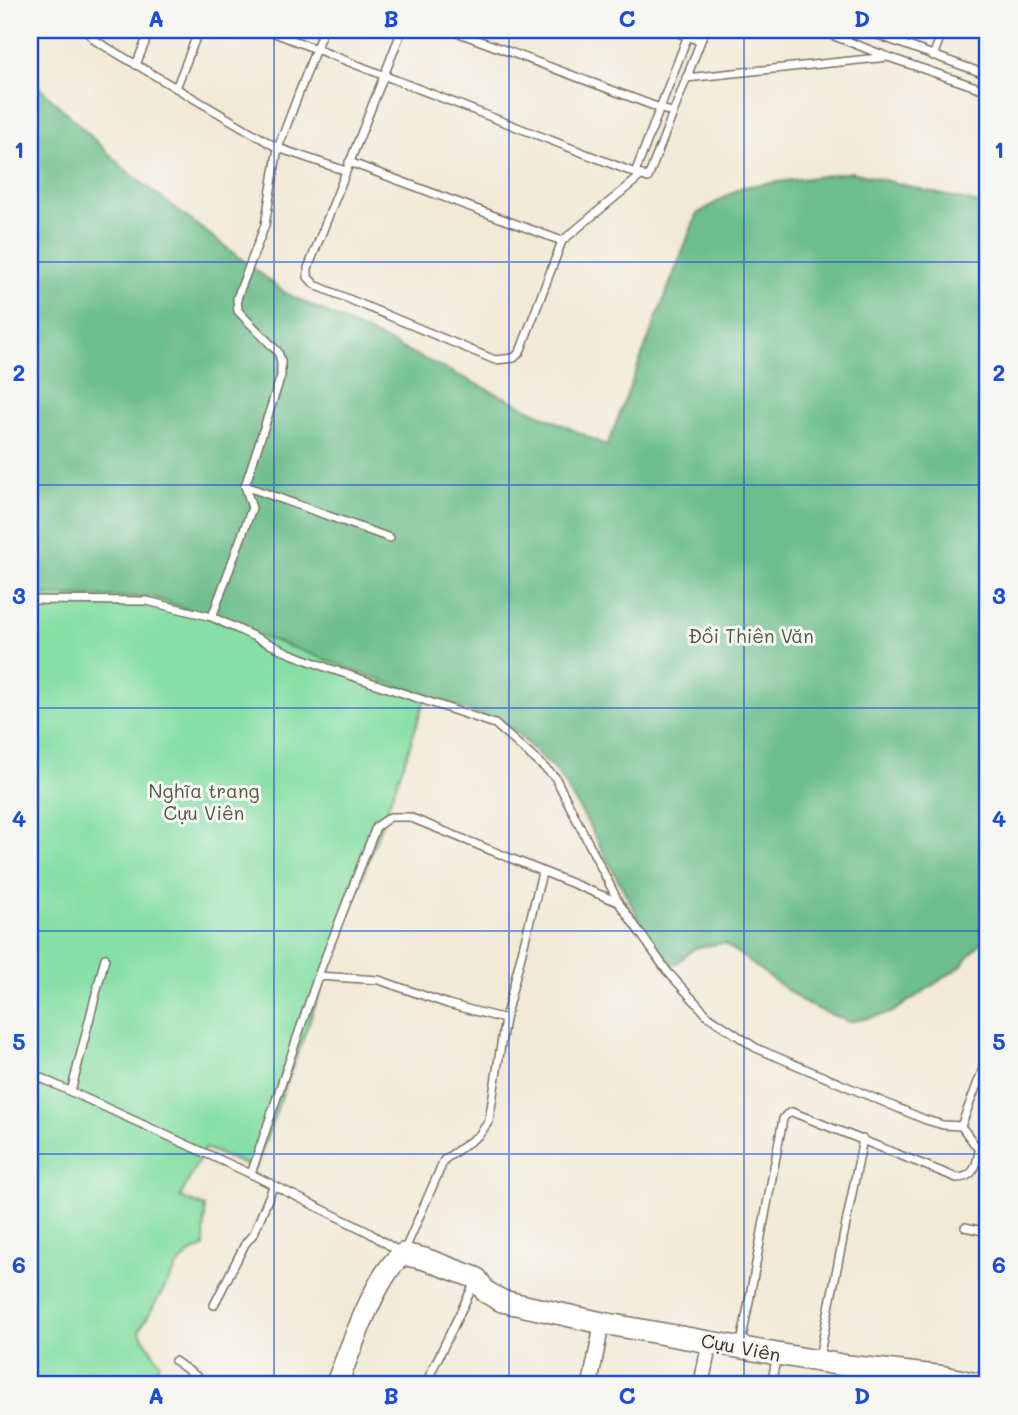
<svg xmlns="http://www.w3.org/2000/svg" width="1018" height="1415" viewBox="0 0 1018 1415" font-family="Mali,sans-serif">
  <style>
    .green { fill: #86dfa4; stroke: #608461; stroke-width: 2 }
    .forest { fill: #6cbe8a; stroke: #547454; stroke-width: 2 }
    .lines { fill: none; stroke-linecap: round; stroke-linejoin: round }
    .lane-casing { stroke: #7b6d5f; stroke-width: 10 }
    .street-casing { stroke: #7b6d5f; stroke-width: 17 }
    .secondary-casing { stroke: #7b6d5f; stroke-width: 24 }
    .lane { stroke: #fff; stroke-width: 7 }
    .street { stroke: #fff; stroke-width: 14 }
    .secondary { stroke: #fff; stroke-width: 21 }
    .grid { fill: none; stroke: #1d4ed8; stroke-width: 2; stroke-opacity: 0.55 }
    .labels { text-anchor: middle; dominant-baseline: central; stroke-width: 6; stroke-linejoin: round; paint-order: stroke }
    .park-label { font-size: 19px; fill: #4e5740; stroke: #f6f6f2 }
    .street-label { font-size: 19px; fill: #3b2a1e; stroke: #f6f6f2 }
    .neatline { fill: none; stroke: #1d4ed8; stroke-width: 2.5 }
    .grid-label { font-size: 23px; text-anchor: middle; font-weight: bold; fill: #1d4ed8 }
  </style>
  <rect width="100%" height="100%" fill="#f6f6f2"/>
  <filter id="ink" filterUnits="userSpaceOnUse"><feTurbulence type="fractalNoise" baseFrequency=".0143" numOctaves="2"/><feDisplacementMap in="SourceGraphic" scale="14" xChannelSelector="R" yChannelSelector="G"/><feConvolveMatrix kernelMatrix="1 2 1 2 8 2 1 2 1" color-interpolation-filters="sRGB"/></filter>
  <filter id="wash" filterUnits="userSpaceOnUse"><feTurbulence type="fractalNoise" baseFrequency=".00686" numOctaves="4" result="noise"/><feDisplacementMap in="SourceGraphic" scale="28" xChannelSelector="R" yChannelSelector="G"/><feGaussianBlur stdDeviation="1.57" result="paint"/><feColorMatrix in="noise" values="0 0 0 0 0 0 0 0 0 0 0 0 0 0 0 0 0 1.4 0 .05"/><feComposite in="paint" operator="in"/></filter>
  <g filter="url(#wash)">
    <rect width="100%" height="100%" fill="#f2ead7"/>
    <polygon class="green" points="30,595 153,597 426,695 408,752 255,1169 205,1148 180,1197 205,1207 204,1247 189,1254 178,1265 139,1331 160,1363 146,1385 30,1385"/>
    <polygon class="forest" points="30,78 129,173 287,294 607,446 697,214 742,187 852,172 988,206 988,934 960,967 891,1013 849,1022 806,1004 724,943 695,948 667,971 585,818 557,772 509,726 153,597 30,595"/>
  </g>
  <g filter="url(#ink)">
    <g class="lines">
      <g class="lane-casing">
        <g id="lane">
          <polyline points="85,30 96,41 278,148 346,171"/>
          <polyline points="267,30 648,178 705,30"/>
          <polyline points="402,30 308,268 308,277 315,285 495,360 514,358 520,352 562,241 642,175"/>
          <polyline points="451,30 673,113"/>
          <polyline points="670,30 700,41"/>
          <polyline points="819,30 888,57 988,91"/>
          <polyline points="864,30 988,75"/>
          <polyline points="933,56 943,30"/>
          <polyline points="136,65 150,30"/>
          <polyline points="686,78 888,57"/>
          <polyline points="176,88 199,30"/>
          <polyline points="349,162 562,241"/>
          <polyline points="635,173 690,30"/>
          <polyline points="245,486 390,538"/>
          <polyline points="30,600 147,601 212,617 289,653 328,668 495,724 555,777 619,903 667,971 708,1016 756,1048 926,1120 943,1125 961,1126 988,1056"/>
          <polyline points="212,617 252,508 245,486 281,376 281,361 278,352 238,311 237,298 265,225 278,148 323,30"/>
          <polyline points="318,976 379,980 448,1004 505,1019"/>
          <polyline points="30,1073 251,1174 368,1232 403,1254 444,1160 479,1135 489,1121 505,1019 542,873"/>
          <polyline points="71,1092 105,958"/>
          <polyline points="251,1174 318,976 376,827 390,817 409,817 618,902"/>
          <polyline points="965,1227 988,1232"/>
          <polyline points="214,1305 245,1244 254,1233 273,1187"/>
          <path d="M741 1344 783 1119 786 1115 792 1112 957 1178C974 1178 977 1165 979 1150L961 1126"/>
          <polyline points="819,1358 863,1139"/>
          <polyline points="175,1361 209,1385"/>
          <polyline points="425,1385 475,1282"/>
          <polyline points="771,1385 777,1355"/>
          <polyline points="844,1385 847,1369"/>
        </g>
      </g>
      <g class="street-casing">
        <g id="street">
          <polyline points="590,1385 602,1323"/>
          <polyline points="701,1385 710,1341"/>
        </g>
      </g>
      <g class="secondary-casing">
        <path id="secondary" d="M336 1385C350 1352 376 1273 403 1254L425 1259 476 1278 486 1292 502 1301 602 1323 777 1354 848 1366 945 1377 981 1385"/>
      </g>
      <use href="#lane" class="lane"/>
      <use href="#street" class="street"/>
      <use href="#secondary" class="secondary"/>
    </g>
  </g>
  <path class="grid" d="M274 30V1385M509 30V1385M744 30V1385M30 262H988M30 485H988M30 708H988M30 931H988M30 1154H988"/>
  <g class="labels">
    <g class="park-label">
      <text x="751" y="635">Đồi Thiên Văn</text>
      <text x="204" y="790">Nghĩa trang<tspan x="204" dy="22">Cựu Viên</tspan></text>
    </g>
    <g class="street-label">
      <text transform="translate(741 1347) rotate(11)">Cựu Viên</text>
    </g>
  </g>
  <rect width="1018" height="1415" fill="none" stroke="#f6f6f2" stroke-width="77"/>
  <rect x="38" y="38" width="941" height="1338" class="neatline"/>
  <g class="grid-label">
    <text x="156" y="27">A</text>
    <text x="391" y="27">B</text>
    <text x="627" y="27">C</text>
    <text x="862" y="27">D</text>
    <text x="19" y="158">1</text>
    <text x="999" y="158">1</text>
    <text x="19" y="381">2</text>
    <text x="999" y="381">2</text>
    <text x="19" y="604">3</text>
    <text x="999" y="604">3</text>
    <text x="19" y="827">4</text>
    <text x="999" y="827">4</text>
    <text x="19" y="1050">5</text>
    <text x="999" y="1050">5</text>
    <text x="19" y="1273">6</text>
    <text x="999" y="1273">6</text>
    <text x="156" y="1404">A</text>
    <text x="391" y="1404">B</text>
    <text x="627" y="1404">C</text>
    <text x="862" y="1404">D</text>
  </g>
</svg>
